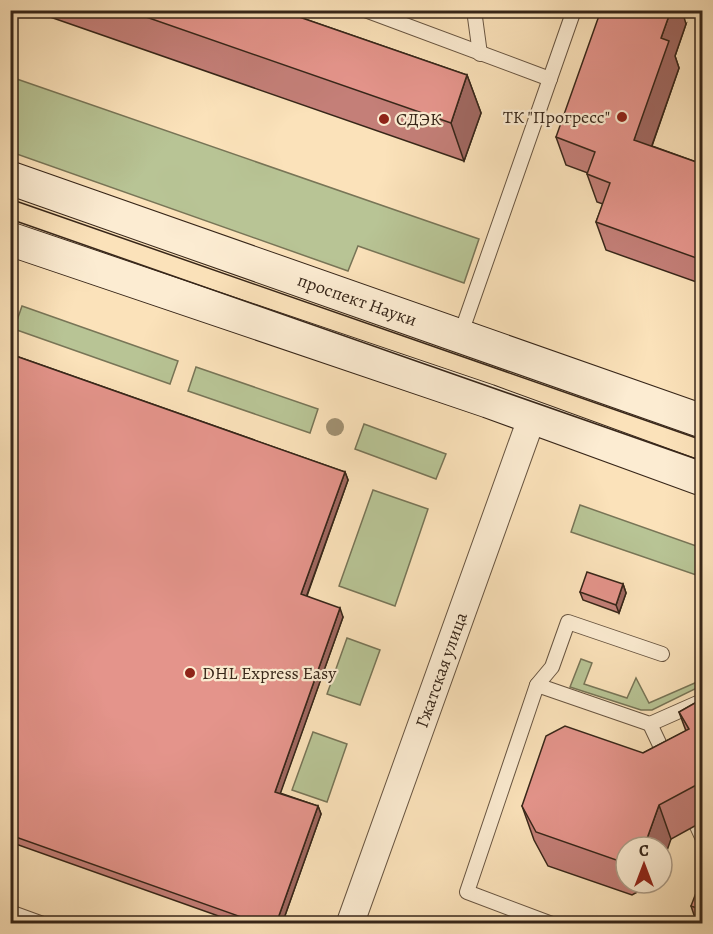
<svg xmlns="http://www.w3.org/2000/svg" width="713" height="934" viewBox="0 0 713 934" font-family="Alegreya,serif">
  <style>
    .green { fill: #b8c495; stroke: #787557; stroke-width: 1.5 }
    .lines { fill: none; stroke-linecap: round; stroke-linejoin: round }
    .lane-casing { stroke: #685541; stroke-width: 16 }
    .street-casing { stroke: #685541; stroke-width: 29 }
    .secondary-casing { stroke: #372619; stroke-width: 35 }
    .lane { stroke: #fcecd2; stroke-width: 14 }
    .street { stroke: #fcecd2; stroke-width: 27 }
    .secondary { stroke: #fcecd2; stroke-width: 33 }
    .tram { stroke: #372619; stroke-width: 1.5 }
    .tree { fill: #a19172 }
    .wall { fill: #c47f78; stroke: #372619; stroke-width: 1.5 }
    .shaded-wall { fill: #a06861; stroke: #372619; stroke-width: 1.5 }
    .building { fill: #e4948b; stroke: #372619; stroke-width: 1.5 }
    .poi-dot { fill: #8f2418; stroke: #fcecd2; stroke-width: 2 }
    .labels { text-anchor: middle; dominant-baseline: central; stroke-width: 4.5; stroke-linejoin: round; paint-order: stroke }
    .poi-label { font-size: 18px; fill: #372619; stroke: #fcecd2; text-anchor: start }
    .street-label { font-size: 18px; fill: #372619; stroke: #fcecd2 }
  </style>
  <rect width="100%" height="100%" fill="#fbe2ba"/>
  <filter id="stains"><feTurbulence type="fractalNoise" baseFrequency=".00333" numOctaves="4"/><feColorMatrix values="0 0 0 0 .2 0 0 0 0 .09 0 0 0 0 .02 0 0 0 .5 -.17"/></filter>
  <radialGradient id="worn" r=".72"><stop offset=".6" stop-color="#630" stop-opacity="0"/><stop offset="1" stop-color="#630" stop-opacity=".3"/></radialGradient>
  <g class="green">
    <polygon points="11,77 479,239 464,283 358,246 348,271 11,152"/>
    <polygon points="22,306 178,361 170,384 14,329"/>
    <polygon points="196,367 318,409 310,433 188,391"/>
    <polygon points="364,424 446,454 436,479 355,449"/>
    <polygon points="373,490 428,509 395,606 339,586"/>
    <polygon points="580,505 702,548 702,577 571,532"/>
    <polygon points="347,638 380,650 360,705 327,694"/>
    <polygon points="581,659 592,663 584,684 627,698 636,678 649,703 697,682 699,687 652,710 641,710 570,687"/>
    <polygon points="313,732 347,744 327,802 292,790"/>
  </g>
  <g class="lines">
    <g class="lane-casing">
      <g id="lane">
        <polyline points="365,10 550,79"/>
        <polyline points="474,10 480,54"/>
        <polyline points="460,336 574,10"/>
        <polyline points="537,685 552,667 568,622 662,654"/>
        <polyline points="650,724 667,760"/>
        <polyline points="697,826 702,837"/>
        <polyline points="10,912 43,924"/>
        <polyline points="552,924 467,892 537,685 650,724 702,701"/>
        <polyline points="592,924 612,924"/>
      </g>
    </g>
    <g class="street-casing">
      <g id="street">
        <path id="s1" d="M350 924 532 417"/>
      </g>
    </g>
    <g class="secondary-casing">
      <g id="secondary">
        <path id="s2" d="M10 178 702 421"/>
        <polyline points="10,239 488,401 702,479"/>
      </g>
    </g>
    <use href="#lane" class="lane"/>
    <use href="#street" class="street"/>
    <use href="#secondary" class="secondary"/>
    <g class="tram">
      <polyline points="10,199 702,440"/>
      <polyline points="10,219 702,461"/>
    </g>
  </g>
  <circle class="tree" cx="335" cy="427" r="9"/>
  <g class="wall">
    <polygon points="30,10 279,10 467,75 481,113 464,161"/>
    <polygon points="686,24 675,56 679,68 652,146 702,164 702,284 606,250 596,222 603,204 597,202 587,174 588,173 566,165 556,137"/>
    <polygon points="10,354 345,472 348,480 307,596 343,617 280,793 318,806 321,814 282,924 241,924 10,842"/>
    <polygon points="623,584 626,593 619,613 583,600 580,592"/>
    <polygon points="702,699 702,822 671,839 662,847 626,847 626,883 654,883 632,895 548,866 534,840 522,806 643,753 686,731 679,712"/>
    <polygon points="702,895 702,918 694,915 691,906"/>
  </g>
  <g class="shaded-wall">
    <polygon points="671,10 682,10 686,24 675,56 679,68 644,168 634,140 661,38"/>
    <polygon points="467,75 481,113 464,161 451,123"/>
    <polygon points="345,472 348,480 304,603 301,594"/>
    <polygon points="623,584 626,593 619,613 616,605"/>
    <polygon points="340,608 343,617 278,800 275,792"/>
    <polygon points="659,805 671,839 662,865 662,847 644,847"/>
    <polygon points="318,806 321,814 282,924 276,924"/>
  </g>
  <g class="building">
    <polygon points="126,10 279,10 467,75 451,123"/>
    <polygon points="601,10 671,10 661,38 669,41 634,140 702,164 702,260 596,222 610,183 587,174 595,152 556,137"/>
    <polygon points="10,354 345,472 301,594 340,608 275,792 318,806 276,924 261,924 10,835"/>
    <polygon points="587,572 623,584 616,605 580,592"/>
    <polygon points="702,699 702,782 659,805 644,847 626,847 626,857 619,861 536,832 522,806 546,736 565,726 643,753 689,729 679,712"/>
    <polygon points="696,893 702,895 702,910 691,906"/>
  </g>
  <g class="poi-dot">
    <circle cx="622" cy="117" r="6"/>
    <circle cx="384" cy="119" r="6"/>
    <circle cx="190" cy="673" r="6"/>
  </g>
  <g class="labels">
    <g class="poi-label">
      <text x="610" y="117" text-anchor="end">ТК "Прогресс"</text>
      <text x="396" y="119">СДЭК</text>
      <text x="202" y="673">DHL Express Easy</text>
    </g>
    <g class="street-label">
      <text stroke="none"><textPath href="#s2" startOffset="368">проспект Науки</textPath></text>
      <text stroke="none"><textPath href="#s1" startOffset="270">Гжатская улица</textPath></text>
    </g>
  </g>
  <rect width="713" height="934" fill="none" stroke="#fbe2ba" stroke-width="36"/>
  <rect x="12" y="12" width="689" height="910" fill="none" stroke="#372619" stroke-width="3"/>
  <rect x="18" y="18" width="677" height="898" fill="none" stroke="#372619" stroke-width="1.5"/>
  <g transform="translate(644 865)"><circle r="28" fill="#fcecd2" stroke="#ad9d88" stroke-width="1.5"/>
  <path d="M0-4.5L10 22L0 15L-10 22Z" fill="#8f2418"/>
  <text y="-9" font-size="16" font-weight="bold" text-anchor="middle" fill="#372619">С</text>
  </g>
  <rect width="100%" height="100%" filter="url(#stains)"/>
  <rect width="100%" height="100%" fill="url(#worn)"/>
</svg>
